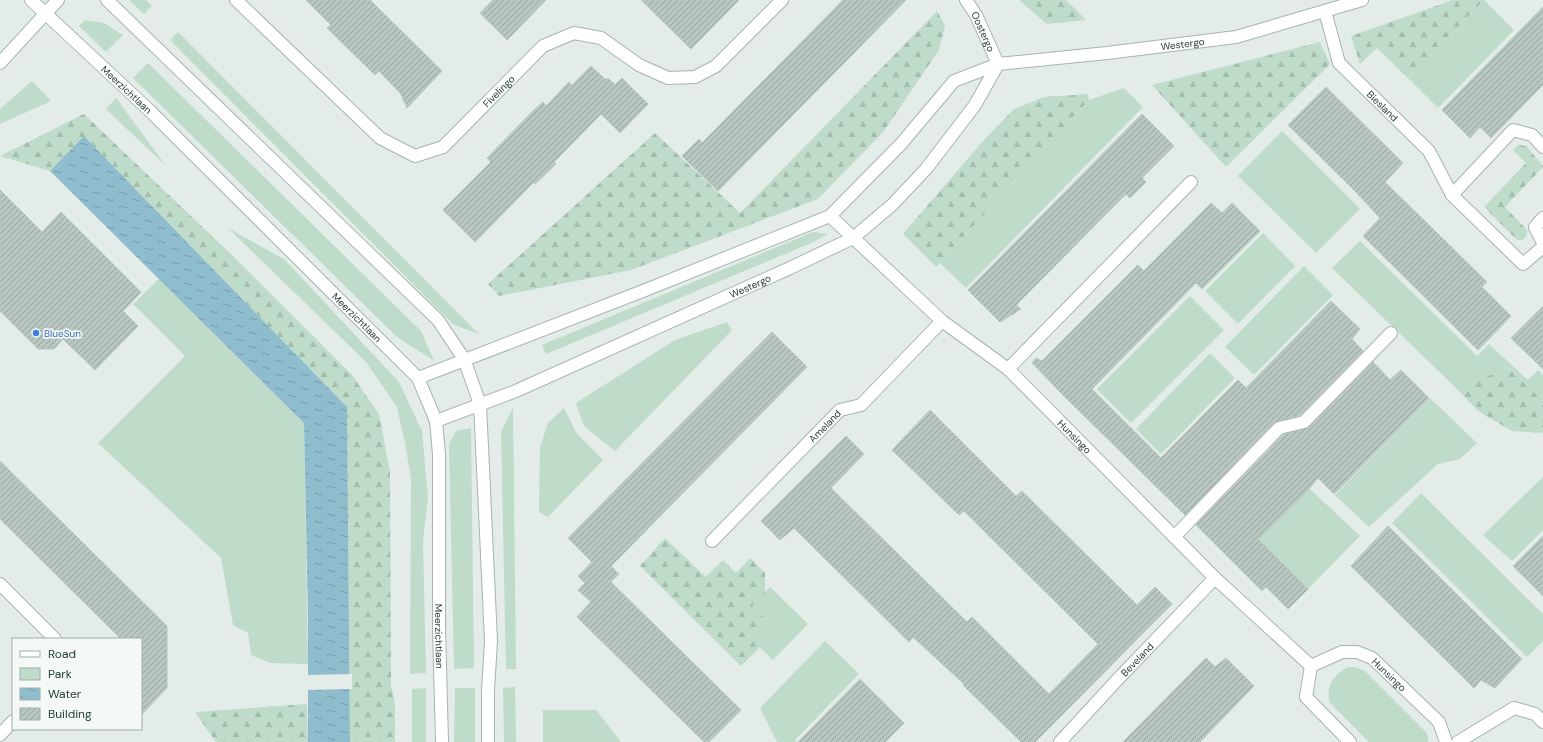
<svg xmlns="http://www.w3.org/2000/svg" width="1543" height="742" viewBox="0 0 1543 742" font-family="'DM Sans',sans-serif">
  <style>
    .green { fill: #bedcc9 }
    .forest { fill: url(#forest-firs) }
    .water { fill: url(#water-ripples) }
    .pier { fill: #e3ece9 }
    .building { fill: url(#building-hatch); stroke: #b6c5c1 }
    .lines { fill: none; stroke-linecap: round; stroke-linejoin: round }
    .minor-casing { stroke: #a6b4b1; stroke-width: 14 }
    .minor { stroke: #fff; stroke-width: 12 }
    .shop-dot { fill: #3f7fe0; stroke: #f4f9f7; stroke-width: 1.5 }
    .labels { text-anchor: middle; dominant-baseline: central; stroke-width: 3.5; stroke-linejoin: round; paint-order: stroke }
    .street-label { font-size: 10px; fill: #243d39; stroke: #f4f9f7 }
    .shop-label { font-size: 10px; fill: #366cbe; stroke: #f4f9f7; text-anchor: start }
  </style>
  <defs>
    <pattern id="forest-firs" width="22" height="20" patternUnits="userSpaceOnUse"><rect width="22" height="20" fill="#bedcc9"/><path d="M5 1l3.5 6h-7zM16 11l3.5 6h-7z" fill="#a3bead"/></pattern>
    <pattern id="water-ripples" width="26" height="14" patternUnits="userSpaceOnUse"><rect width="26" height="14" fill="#8fbdce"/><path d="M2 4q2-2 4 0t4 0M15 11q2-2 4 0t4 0" fill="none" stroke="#759ba8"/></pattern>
    <pattern id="building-hatch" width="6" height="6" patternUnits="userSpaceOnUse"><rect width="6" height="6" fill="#b9c7c3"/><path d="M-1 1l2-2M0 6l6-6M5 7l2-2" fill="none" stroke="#96a39f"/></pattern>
  </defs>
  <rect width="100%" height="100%" fill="#e3ece9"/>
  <g class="green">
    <polygon points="129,0 146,0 152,6 144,14"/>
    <polygon points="1484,0 1514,30 1438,108 1408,78"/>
    <polygon points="85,20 104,23 123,35 106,52 79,26"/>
    <polygon points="178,32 479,334 454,325 170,40"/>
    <polygon points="148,63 421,331 434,361 397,337 133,78"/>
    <polygon points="32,81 51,101 0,124 0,109"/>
    <polygon points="1124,88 1143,107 966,288 940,263 1089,100"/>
    <polygon points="116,98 166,166 106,109"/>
    <polygon points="1282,131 1360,209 1316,253 1238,176"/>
    <polygon points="228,228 285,260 399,382 422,431 428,498 423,541 426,673 410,674 411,478 405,443 397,407 366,362"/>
    <polygon points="813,232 828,234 809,244 546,354 542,345"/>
    <polygon points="1263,233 1295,266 1238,324 1205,291"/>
    <polygon points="1360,241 1477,356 1489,344 1528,380 1538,370 1543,375 1543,401 1509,368 1456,388 1332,268"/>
    <polygon points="1304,266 1333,295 1254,375 1225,347"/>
    <polygon points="159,279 304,423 308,664 270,663 251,655 248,633 233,625 221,558 98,443 185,356 133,304"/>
    <polygon points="1190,296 1224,330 1131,423 1097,389"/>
    <polygon points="727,322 732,330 615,451 584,426 576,403 675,340"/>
    <polygon points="1210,353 1235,378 1161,454 1136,429"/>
    <polygon points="1430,398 1477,443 1460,459 1438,464 1369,527 1335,495"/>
    <polygon points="513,408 516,669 506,669 501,432"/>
    <polygon points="564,408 577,434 603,460 548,517 539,512 540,447 548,423"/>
    <polygon points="471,428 474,668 454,669 449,444 456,431"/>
    <polygon points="1543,477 1543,530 1512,561 1483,535"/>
    <polygon points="1309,488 1360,536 1308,589 1252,545"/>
    <polygon points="1421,493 1543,614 1543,641 1527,657 1392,523"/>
    <polygon points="770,587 808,624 773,660 749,637 766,619 752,605"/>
    <polygon points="825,641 859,674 795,740 797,742 777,742 760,708"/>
    <path d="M1348 667H1355L1365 671 1426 732 1428 737V742H1369L1330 703C1325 687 1333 675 1348 667Z"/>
    <polygon points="515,687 516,742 504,742 503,688"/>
    <polygon points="426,688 426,742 412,742 412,689"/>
    <polygon points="455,688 475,688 475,742 454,742"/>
    <polygon points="543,710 596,710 621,742 543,742"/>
  </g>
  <g class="forest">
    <polygon points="1019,0 1066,0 1086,20 1047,24"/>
    <polygon points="1453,0 1484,0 1408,78 1377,48 1360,64 1351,36"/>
    <polygon points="937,11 945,26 939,50 884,131 818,199 631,270 499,296 488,284 655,133 740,213"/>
    <polygon points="1320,42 1330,64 1226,167 1152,85"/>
    <polygon points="1088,94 1089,100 936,267 903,234 983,141 1014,109 1044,97"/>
    <polygon points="84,114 237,260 352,375 379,414 390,472 391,685 395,704 395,742 350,742 347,407 85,137 50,171 0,156"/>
    <polygon points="1518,145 1526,146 1543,166 1543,167 1505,207 1527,230 1527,235 1523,240 1517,240 1484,207 1526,163 1513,150"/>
    <polygon points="1509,368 1543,401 1543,433 1512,431 1478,411 1456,388"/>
    <polygon points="665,538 706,577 723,560 736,573 750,558 765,573 765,592 752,605 766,619 749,637 760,647 741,666 640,566"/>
    <polygon points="307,704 308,742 216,742 195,712"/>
  </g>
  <polygon class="water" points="84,136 347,407 350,742 308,742 308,617 304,423 50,171"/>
  <polygon class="pier" points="352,674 352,689 306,690 306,675"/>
  <g class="building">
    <polygon points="306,0 370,0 442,71 407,108 401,94 379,71 375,75 327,28 331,25"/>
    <polygon points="493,0 546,0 507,40 480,13"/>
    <polygon points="641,0 739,0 691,49"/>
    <polygon points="843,0 906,0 718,191 682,156 699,139 702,143"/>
    <polygon points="1543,7 1543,85 1491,138 1480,127 1470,138 1442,110"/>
    <polygon points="591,66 606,80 608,78 615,85 622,78 648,104 620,133 601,114 554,162 556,164 535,184 534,182 475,242 443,210 491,162 487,158 533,111 543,102 546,106 569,82 572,85"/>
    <polygon points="1326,87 1403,163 1385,182 1487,282 1482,287 1511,316 1478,350 1363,236 1380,218 1353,189 1288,125"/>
    <polygon points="1142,114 1174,146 1142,178 1146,182 1130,198 1126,194 1016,305 1021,309 1000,322 968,290"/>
    <polygon points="0,190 42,232 61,212 141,292 123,311 138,326 95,370 63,339 54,349 38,349 0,311"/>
    <polygon points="1211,203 1222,213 1232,203 1260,231 1202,289 1196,283 1092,389 1161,458 1238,380 1246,388 1331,301 1360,329 1352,339 1363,351 1300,415 1274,423 1185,515 1064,396 1032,363 1036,358 1042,361 1138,265 1144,271"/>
    <polygon points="1543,306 1543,369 1511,338"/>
    <polygon points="772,332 807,367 611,566 619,574 611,582 741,710 709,742 704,742 577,617 591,602 578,590 585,583 578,576 592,562 568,538"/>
    <polygon points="1373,362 1390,380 1401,370 1429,398 1334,494 1318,478 1308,490 1258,539 1308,589 1288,609 1266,587 1262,591 1196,525 1283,435 1309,427"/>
    <polygon points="930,410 1016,496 1022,491 1137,605 1155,587 1172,604 1035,742 1021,742 963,685 964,684 913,637 909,642 794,528 780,540 761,521 846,436 864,454 831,488 967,622 972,617 1049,694 1098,644 964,511 959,515 892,450"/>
    <polygon points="0,461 167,626 167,688 141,715 141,639 121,639 0,519"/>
    <polygon points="1388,526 1522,659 1495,688 1481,680 1474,688 1351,566"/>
    <polygon points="1543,536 1543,596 1513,566"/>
    <polygon points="1206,658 1215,667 1226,658 1254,686 1200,742 1123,742"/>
    <polygon points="860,679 904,723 885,742 798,742"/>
  </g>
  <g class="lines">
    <g class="minor-casing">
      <g id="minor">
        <path id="s1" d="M31 0 150 111 418 378 436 421 439 454V628L442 742"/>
        <polyline points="107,0 438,320 464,359 480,404 491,641 488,690 488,742"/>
        <path id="s2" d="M236 0 380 138 415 156 443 147 543 46 574 33 601 38 639 65 668 78 695 77 716 66 782 0"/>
        <path id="s3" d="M966 0 976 15 998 64"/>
        <path id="s4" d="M1325 11 1339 63 1429 151 1452 195 1523 264 1543 247"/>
        <polyline points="0,63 58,0"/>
        <polyline points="1452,195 1513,130 1532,135 1543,147"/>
        <path id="s5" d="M830 216 942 321 1008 369 1215 578 1311 666"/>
        <polyline points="1543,218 1535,227 1543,243"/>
        <polyline points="1008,369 1191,182"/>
        <path id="s6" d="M418 378 643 291 830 216 901 144 954 81 998 64 1107 53 1236 37 1362 0"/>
        <path id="s7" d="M436 421 516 391 790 268 853 238 892 205 926 169 975 105 998 64"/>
        <polyline points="1174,537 1279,428 1304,422 1391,333"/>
        <path id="s8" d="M712 541 840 410 861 405 942 321"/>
        <polyline points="0,584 55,639"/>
        <path id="s9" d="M1311 666 1342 652H1357L1372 658 1439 722 1446 742"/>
        <polyline points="1311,666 1306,697 1350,742"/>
        <polyline points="0,735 13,721"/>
        <path id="s10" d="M1060 742 1118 679 1215 578"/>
        <polyline points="1458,742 1514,708 1535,714 1543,722"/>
      </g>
    </g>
    <use href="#minor" class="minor"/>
  </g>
  <circle class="shop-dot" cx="36" cy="333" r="4"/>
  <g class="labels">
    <g class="street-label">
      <text stroke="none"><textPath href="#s3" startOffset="36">Oostergo</textPath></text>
      <text stroke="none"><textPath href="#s6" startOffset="859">Westergo</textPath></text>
      <text stroke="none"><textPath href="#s1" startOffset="131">Meerzichtlaan</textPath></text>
      <text stroke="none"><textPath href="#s2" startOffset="347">Fivelingo</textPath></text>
      <text stroke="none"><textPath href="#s4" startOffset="115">Biesland</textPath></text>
      <text stroke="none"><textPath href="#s7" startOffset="342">Westergo</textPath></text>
      <text stroke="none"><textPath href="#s1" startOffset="455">Meerzichtlaan</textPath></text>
      <text stroke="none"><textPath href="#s8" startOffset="161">Ameland</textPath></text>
      <text stroke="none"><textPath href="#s5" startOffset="330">Hunsingo</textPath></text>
      <text stroke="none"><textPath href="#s1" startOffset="803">Meerzichtlaan</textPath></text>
      <text stroke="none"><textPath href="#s10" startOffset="113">Beveland</textPath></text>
      <text stroke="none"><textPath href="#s9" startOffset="89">Hunsingo</textPath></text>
    </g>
    <g class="shop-label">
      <text x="44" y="333">BlueSun</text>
    </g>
  </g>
  <rect x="12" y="638" width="130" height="92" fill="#f4f9f7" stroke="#a1aeab"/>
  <rect x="20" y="651" width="20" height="6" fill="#ffffff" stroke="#a1aeab"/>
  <text x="48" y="658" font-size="12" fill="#243d39">Road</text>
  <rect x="20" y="668" width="20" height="12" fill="#bedcc9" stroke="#a1aeab"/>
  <text x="48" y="678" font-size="12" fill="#243d39">Park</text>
  <rect x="20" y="688" width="20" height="12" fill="url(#water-ripples)" stroke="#a1aeab"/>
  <text x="48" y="698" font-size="12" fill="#243d39">Water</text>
  <rect x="20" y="708" width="20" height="12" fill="url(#building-hatch)" stroke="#a1aeab"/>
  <text x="48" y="718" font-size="12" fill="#243d39">Building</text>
</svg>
